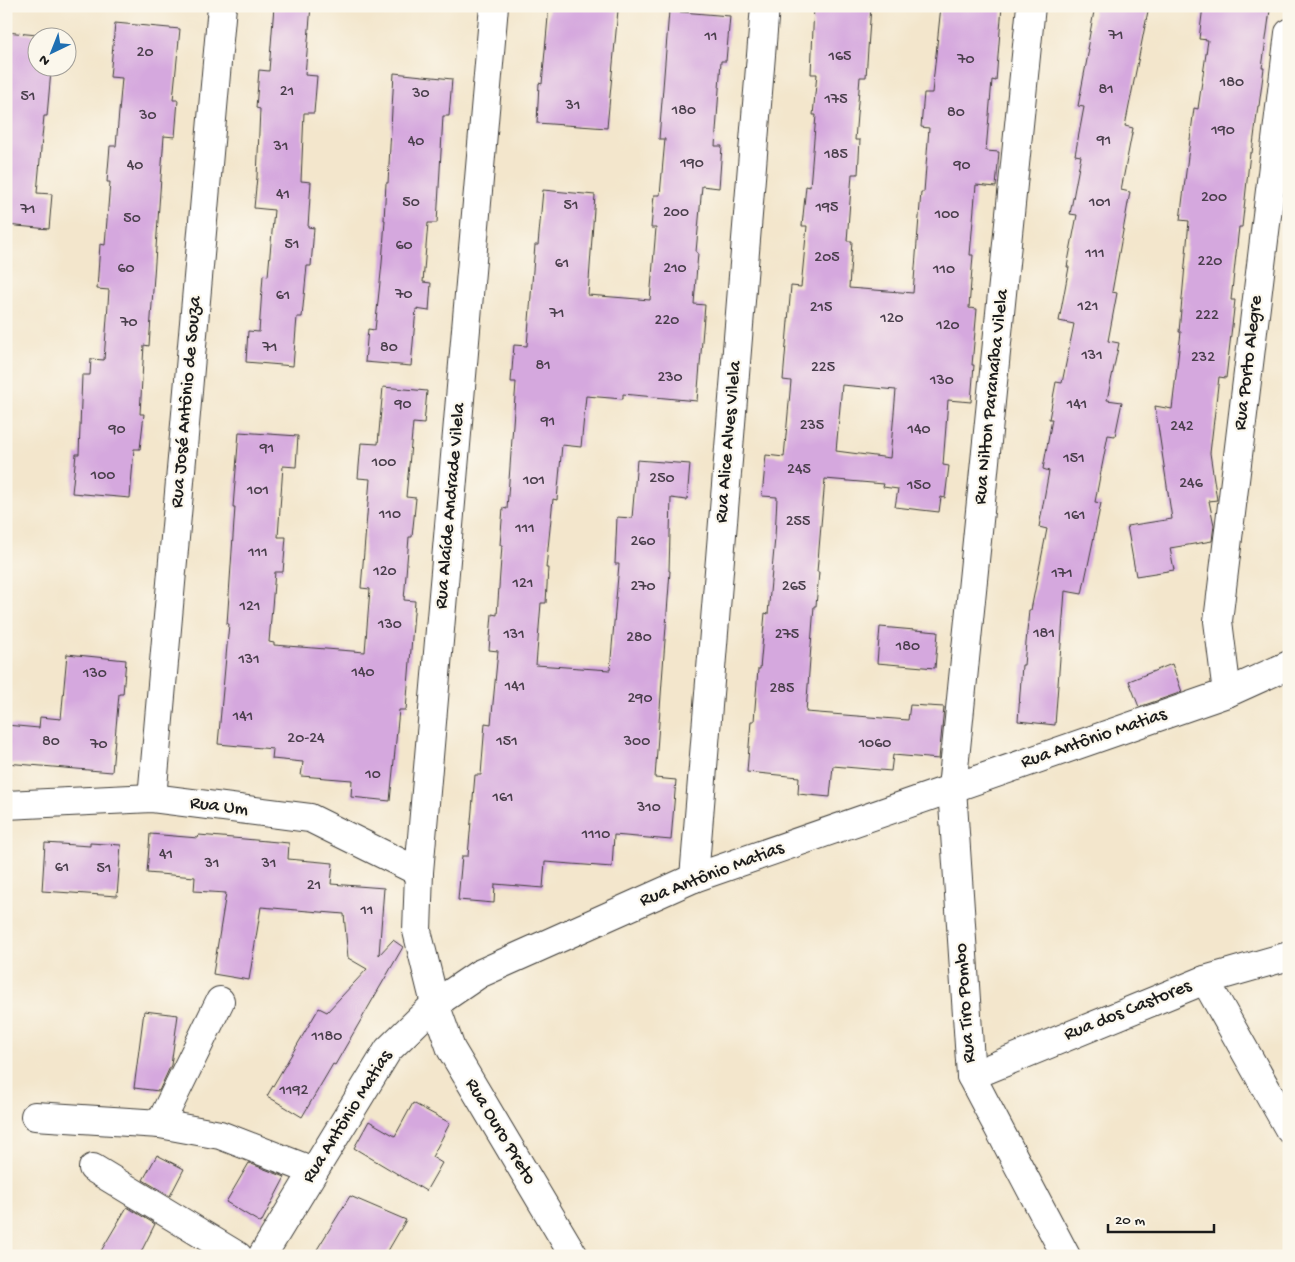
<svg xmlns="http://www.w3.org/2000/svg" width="1295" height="1262" viewBox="0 0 1295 1262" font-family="'Gochi Hand',sans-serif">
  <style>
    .building { fill: #d5a8de; fill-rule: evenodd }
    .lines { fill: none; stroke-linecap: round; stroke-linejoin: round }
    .street-casing { stroke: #3c3a36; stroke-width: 30 }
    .street { stroke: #fff; stroke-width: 28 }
    .labels { text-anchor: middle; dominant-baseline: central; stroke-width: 4.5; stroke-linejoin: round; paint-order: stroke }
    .number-label { font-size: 16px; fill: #4a3f4c }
    .street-label { font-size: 19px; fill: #1c1c1c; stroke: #fbf7ec }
  </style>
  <rect width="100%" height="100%" fill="#fbf7ec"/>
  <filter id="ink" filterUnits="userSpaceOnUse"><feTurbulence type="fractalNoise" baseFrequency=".02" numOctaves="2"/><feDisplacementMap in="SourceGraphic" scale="10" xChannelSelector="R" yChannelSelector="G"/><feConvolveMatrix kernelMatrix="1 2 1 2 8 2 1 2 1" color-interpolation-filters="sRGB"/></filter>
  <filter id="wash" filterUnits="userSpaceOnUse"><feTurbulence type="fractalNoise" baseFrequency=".0096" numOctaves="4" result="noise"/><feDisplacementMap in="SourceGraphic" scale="20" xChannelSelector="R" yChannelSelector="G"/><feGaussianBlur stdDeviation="1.12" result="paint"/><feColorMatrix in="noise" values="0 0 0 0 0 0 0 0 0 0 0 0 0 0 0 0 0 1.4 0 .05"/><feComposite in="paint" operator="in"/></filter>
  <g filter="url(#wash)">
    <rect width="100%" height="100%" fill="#f3e6cc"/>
    <g id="blocks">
      <g class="building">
        <polygon points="274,6 311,6 305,75 317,76 314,113 304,113 301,181 311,182 308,227 314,228 311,266 307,266 302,317 297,317 293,366 246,362 248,331 259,332 263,275 268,276 274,210 254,208 257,177 260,109 256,108 259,70 269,71"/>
        <polygon points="549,6 618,10 607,128 537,123 539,83 542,84"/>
        <path d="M814 6H871L866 77H860L855 140H860L858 174H852L847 241H852L849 288 913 293 921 192H924L929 128 921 127 924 93H932L941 6H1002L996 81 992 80 986 151 999 152 996 187 976 185 970 255H973L969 308 977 309 972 365H974L971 402 948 400 943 465 949 466 945 498 941 497 939 512 895 507 898 489 883 487 884 484 825 479 817 572H819L816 606H814L806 712 908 720 910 705 944 707 939 759 893 755 891 771 833 766 830 797 798 794 799 777 747 772 751 721H754L758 669H760L765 613 768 614 775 538 777 497 762 496 766 455 784 457 791 381 783 380 791 286 801 287 807 226H802L806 186 810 187 816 115H813L817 74H811ZM842 385 896 390 890 458 836 451Z"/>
        <polygon points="1095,6 1149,6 1125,126 1133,128 1121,190 1130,192 1112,292 1117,293 1108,341 1119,343 1107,400 1122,402 1115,436 1108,435 1095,502 1101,503 1082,594 1065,591 1055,725 1018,721 1022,665 1024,665 1029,610 1031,610 1047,529 1039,527 1049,471 1043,469 1052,419 1049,419 1056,382 1062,383 1074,324 1059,321 1069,267 1067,267 1077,215 1070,214 1081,156 1075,155 1084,107 1078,106 1089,49 1087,49"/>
        <polygon points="1203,6 1242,6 1270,10 1262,68 1264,68 1259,106 1258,106 1252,153 1250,153 1242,227 1239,227 1231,300 1235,300 1226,378 1219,377 1210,453 1217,500 1209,501 1214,525 1212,541 1170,548 1174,570 1136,576 1127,526 1172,519 1155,406 1172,409 1181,332 1179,332 1189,221 1180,220 1194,108 1198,109 1208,40 1199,39"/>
        <polygon points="669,11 730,16 726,61 721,61 715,146 722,146 719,188 702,186 696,252 698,253 694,304 705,305 697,401 623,394 623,399 586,396 581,447 562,445 557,500 553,499 546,568 548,568 546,603 541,603 536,665 610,670 619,564 615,564 617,517 632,518 637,460 690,464 687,500 671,498 669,571 670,571 655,778 676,780 671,840 614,835 612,867 545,862 543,888 495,884 494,903 458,900 462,856 468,856 475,775 481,775 485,723 491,724 498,651 489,650 492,614 497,615 502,545 500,545 503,508 507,509 516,382 511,382 514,345 527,346 535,245 538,245 543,190 595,195 588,295 650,300 656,228 651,228 654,195 660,195 665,139 659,139"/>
        <polygon points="115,23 180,29 173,100 178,100 175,137 164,136 149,346 144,345 140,414 144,414 140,449 134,449 130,498 72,493 76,454 79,454 82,375 90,375 91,359 104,360 109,290 97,289 100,244 105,245 110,182 107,182 110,146 116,146 122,78 110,77"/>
        <polygon points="6,32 58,37 38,38 38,68 55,68 55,72 51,71 47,116 44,116 37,193 52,194 49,229 6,225"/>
        <polygon points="394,73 452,79 449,116 443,116 437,223 428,223 423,282 431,283 429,311 416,309 411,366 365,362 368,329 375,330 382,263 385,220 384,220 386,183 388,183"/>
        <polygon points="383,387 427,391 424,424 413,423 406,497 416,498 412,537 409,537 404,600 415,601 406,710 399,710 390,801 351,797 352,780 301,776 303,762 272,759 273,749 218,744 229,624 227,624 235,507 233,507 239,432 298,436 296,467 283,466 278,537 286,537 283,572 275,572 269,642 274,643 274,645 365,652 370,589 361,588 370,479 358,478 361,443 378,444"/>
        <polygon points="880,627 938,632 935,668 877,663"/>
        <polygon points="67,654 126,660 123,694 119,694 112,772 6,763 6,725 39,728 40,717 61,719"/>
        <polygon points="1172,664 1182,692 1139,707 1129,681"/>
        <polygon points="150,834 198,838 199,835 289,843 288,859 333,863 331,884 384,888 379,955 393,940 403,947 335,1065 333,1064 302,1117 267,1096 319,1008 327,1012 367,969 348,958 344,914 261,907 249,980 213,974 226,893 194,891 195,877 147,873"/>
        <polygon points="45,843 90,846 90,843 121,845 117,896 42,891"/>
        <polygon points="144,1011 178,1015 171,1065 159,1091 134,1088"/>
        <polygon points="413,1103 450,1123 432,1157 442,1163 426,1191 354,1148 369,1121 395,1136"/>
        <polygon points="157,1155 184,1169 170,1196 143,1180"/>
        <polygon points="249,1163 285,1177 261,1223 226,1202"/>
        <polygon points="350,1196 406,1220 385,1256 313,1256"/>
        <polygon points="127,1207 155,1224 139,1256 98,1256"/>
      </g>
    </g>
  </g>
  <g filter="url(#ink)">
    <use href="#blocks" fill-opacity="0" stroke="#3c3a36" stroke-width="1"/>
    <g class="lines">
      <g class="street-casing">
        <g id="street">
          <polyline points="494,6 419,872 417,931 435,1004 451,1049 574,1256"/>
          <polyline points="1031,6 952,788 971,1076 1066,1256"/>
          <polyline points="1227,693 1218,621 1289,33"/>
          <polyline points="152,798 222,6"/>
          <polyline points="6,805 152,798 310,818 419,872"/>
          <polyline points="694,878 765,6"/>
          <polyline points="1205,980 1289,1129"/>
          <polyline points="971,1076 1205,980 1289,956"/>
          <polyline points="35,1116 160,1124 220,1135 313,1171"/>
          <polyline points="160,1124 220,1001"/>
          <polyline points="93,1168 238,1256"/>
          <polyline points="262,1256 388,1050 435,1004 479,974 694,878 1227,693 1289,665"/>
        </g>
      </g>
      <use href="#street" class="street"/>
    </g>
  </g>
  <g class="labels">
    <g class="number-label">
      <text x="1116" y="36">71</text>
      <text x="711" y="37">11</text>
      <text x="145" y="53">20</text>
      <text x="840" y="57">165</text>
      <text x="966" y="60">70</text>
      <text x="1232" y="83">180</text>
      <text x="1106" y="90">81</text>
      <text x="287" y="92">21</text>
      <text x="421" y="94">30</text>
      <text x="28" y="97">51</text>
      <text x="836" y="100">175</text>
      <text x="573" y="106">31</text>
      <text x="684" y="111">180</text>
      <text x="956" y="113">80</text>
      <text x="148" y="116">30</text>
      <text x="1223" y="131">190</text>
      <text x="1104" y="141">91</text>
      <text x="416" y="142">40</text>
      <text x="281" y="147">31</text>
      <text x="836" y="155">185</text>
      <text x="692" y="164">190</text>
      <text x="135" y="166">40</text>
      <text x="962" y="166">90</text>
      <text x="283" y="195">41</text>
      <text x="1214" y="198">200</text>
      <text x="411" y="203">50</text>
      <text x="1100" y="203">101</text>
      <text x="571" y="206">51</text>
      <text x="827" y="208">195</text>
      <text x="28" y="210">71</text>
      <text x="676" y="213">200</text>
      <text x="947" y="215">100</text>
      <text x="132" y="219">50</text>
      <text x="292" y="245">51</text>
      <text x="404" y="246">60</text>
      <text x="1095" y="254">111</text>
      <text x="827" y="258">205</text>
      <text x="1210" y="262">220</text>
      <text x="562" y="264">61</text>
      <text x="126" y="269">60</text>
      <text x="675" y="269">210</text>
      <text x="944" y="270">110</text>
      <text x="404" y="295">70</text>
      <text x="283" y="296">61</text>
      <text x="1088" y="307">121</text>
      <text x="821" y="308">215</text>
      <text x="557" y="314">71</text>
      <text x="1207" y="316">222</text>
      <text x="892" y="319">120</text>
      <text x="667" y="321">220</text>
      <text x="129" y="323">70</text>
      <text x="948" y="326">120</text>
      <text x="270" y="348">71</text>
      <text x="389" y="348">80</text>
      <text x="1092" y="356">131</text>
      <text x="1203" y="358">232</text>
      <text x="543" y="366">81</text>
      <text x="823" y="368">225</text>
      <text x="670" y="378">230</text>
      <text x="942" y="381">130</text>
      <text x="403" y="405">90</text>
      <text x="1077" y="405">141</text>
      <text x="548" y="422">91</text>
      <text x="812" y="426">235</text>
      <text x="1182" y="427">242</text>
      <text x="117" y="430">90</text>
      <text x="919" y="430">140</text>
      <text x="267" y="449">91</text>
      <text x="1074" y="459">151</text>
      <text x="384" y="463">100</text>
      <text x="799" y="470">245</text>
      <text x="103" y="476">100</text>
      <text x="662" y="479">250</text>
      <text x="534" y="481">101</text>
      <text x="1191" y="484">246</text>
      <text x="919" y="486">150</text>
      <text x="258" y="491">101</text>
      <text x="390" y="515">110</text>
      <text x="1075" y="516">161</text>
      <text x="798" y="522">255</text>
      <text x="525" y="529">111</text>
      <text x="643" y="542">260</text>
      <text x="258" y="553">111</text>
      <text x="385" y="572">120</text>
      <text x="1062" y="574">171</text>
      <text x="523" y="584">121</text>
      <text x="643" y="587">270</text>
      <text x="794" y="587">265</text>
      <text x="250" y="607">121</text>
      <text x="390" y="625">130</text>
      <text x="1044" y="634">181</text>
      <text x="514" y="635">131</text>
      <text x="787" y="635">275</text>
      <text x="639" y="638">280</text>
      <text x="908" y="647">180</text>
      <text x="249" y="660">131</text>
      <text x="363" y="673">140</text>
      <text x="95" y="674">130</text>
      <text x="515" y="687">141</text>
      <text x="782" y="689">285</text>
      <text x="640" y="699">290</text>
      <text x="243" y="717">141</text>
      <text x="306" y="739">20-24</text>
      <text x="51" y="742">80</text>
      <text x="507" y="742">151</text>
      <text x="637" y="742">300</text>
      <text x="875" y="744">1060</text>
      <text x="99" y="745">70</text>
      <text x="373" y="775">10</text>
      <text x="503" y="798">161</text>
      <text x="649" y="808">310</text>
      <text x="596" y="835">1110</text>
      <text x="166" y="855">41</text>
      <text x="212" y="864">31</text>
      <text x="269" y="864">31</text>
      <text x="62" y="868">61</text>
      <text x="104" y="869">51</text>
      <text x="314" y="886">21</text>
      <text x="367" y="911">11</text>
      <text x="327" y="1037">1180</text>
      <text x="294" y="1091">1192</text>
    </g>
    <g class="street-label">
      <text transform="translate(1249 363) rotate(-83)">Rua Porto Alegre</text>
      <text transform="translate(992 397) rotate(-84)">Rua Nilton Paranaíba Vilela</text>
      <text transform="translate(187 402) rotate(-85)">Rua José Antônio de Souza</text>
      <text transform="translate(729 442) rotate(-85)">Rua Alice Alves Vilela</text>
      <text transform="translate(451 506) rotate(-85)">Rua Alaíde Andrade Vilela</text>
      <text transform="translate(1094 739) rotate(-19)">Rua Antônio Matias</text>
      <text transform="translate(219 807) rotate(7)">Rua Um</text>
      <text transform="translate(712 875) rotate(-21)">Rua Antônio Matias</text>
      <text transform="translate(966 1003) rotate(-94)">Rua Tiro Pombo</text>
      <text transform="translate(1128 1011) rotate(-22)">Rua dos Castores</text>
      <text transform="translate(348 1117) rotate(-58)">Rua Antônio Matias</text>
      <text transform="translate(500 1132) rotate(59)">Rua Ouro Preto</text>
    </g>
  </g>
  <rect width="1295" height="1262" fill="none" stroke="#fbf7ec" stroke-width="25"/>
  <g transform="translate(52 52) rotate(223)"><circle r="24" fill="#fbf7ec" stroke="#a29f99"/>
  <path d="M0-4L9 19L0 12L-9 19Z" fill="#1f6fb2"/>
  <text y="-8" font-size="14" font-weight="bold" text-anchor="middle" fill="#1c1c1c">N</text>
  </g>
  <path d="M1108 1224v8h106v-8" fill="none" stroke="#1c1c1c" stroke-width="2.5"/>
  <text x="1115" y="1224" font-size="15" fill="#1c1c1c" stroke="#fbf7ec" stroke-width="4" paint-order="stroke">20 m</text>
</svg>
